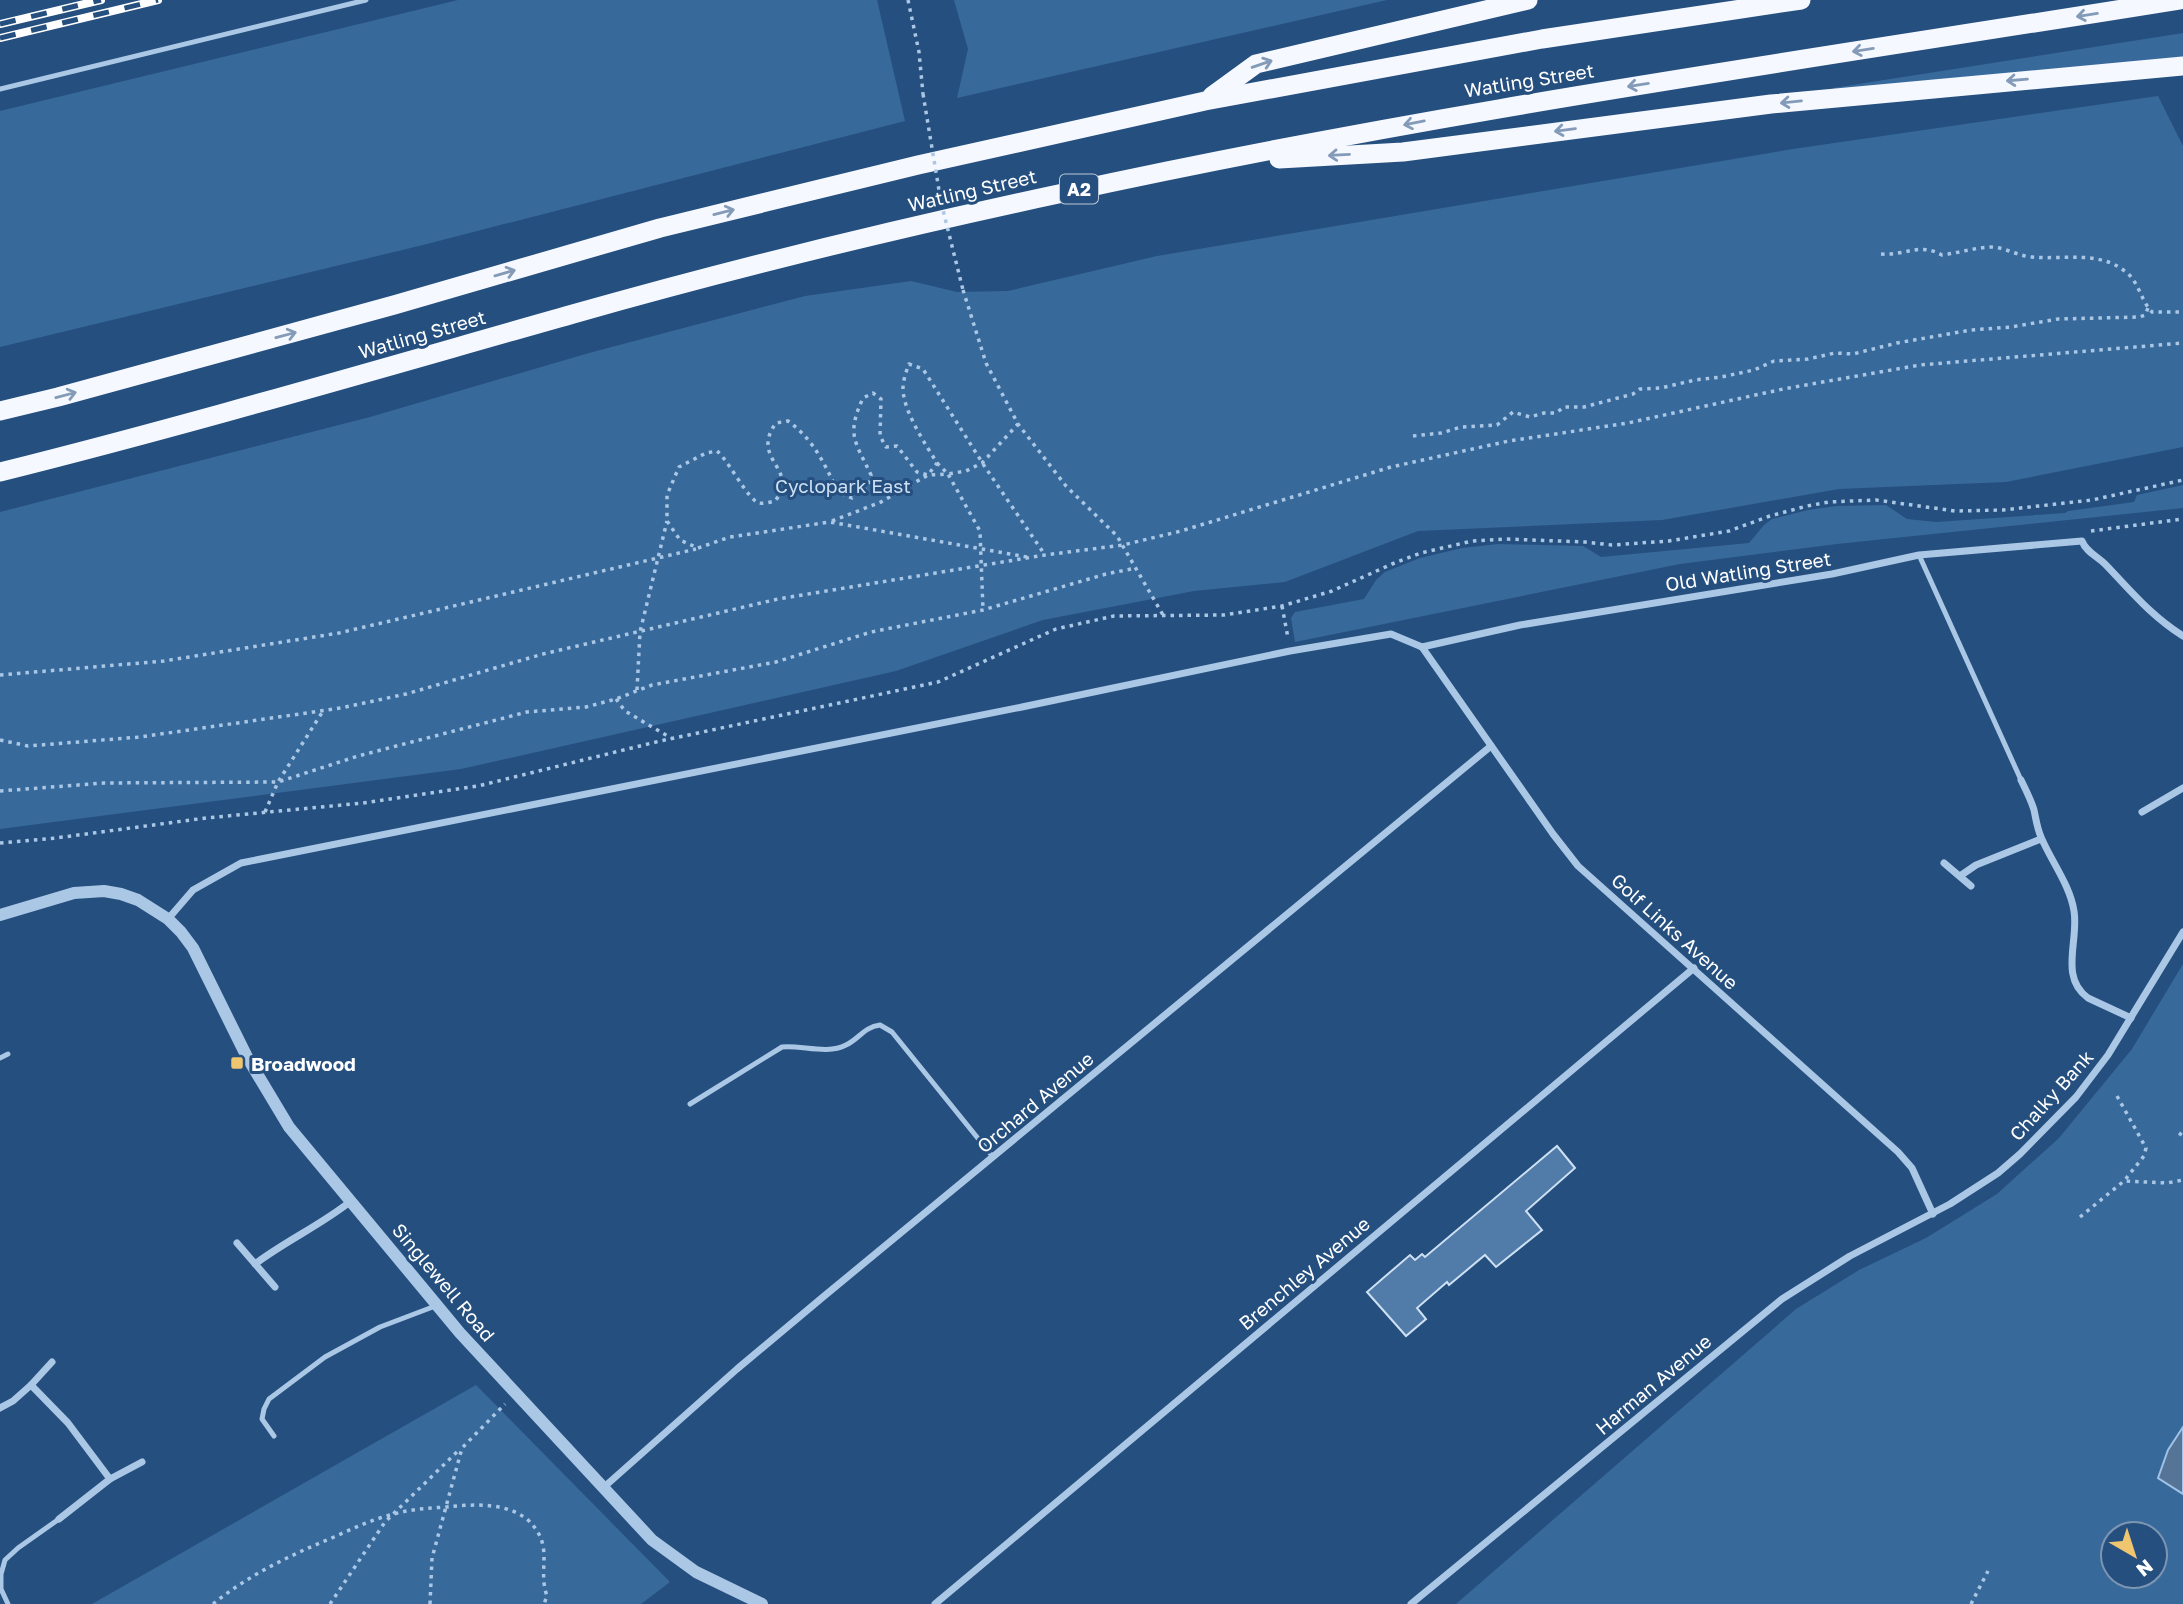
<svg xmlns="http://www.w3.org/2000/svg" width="2183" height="1604" viewBox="0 0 2183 1604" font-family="'Golos Text',sans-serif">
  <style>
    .green { fill: #38699b; fill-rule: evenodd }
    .water { fill: #567496; stroke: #9fc2e6; stroke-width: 2 }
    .building { fill: #517ba8; stroke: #cde0f4; stroke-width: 2 }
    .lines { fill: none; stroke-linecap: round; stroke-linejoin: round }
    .path { stroke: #aac7e5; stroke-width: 3.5; stroke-dasharray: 3.5 5; stroke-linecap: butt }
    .service { stroke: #aac7e5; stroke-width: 5 }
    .minor { stroke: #aac7e5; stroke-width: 7 }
    .tertiary { stroke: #aac7e5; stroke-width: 12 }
    .trunk { stroke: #f5f8fe; stroke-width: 19 }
    .rail-casing { stroke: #fff; stroke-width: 8 }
    .rail { stroke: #254f7e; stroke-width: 5; stroke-dasharray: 16; stroke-linecap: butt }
    .path-bridge { stroke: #aac7e5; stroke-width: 3.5; stroke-dasharray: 3.5 5; stroke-linecap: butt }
    .oneway { stroke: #839bb8 }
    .poi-dot { fill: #efc56f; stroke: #254f7e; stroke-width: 2.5 }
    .labels { text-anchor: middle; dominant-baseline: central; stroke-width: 6; stroke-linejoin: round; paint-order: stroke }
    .shield { fill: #254f7e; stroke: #becad8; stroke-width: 2 }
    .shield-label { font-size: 18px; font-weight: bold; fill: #fff }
    .street-label { font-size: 19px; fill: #fff; stroke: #254f7e }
    .park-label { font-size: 19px; fill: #cde0f4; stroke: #254f7e }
    .poi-label { font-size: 19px; font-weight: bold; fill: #fff; stroke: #254f7e; text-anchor: start }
  </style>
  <rect width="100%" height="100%" fill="#254f7e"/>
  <g class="green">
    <polygon points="458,0 877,0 905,121 423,245 0,347 0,111"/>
    <polygon points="954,0 1387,0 957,98 968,49"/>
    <polygon points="2183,33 2183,60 1834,91 1833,88"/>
    <polygon points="2158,96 2183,146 2183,447 2006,482 1839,489 1662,520 1418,531 1285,582 1194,591 1043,620 896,671 461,769 0,829 0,512 370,417 589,353 805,296 911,281 957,292 1008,291 1157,256 1793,149"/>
    <polygon points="2183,485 2183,508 1837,544 1680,564 1295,642 1291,618 1295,612 1364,599 1376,580 1385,572 1420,558 1462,548 1498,544 1583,546 1601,557 1749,543 1764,525 1772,519 1808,510 1836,506 1886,505 1907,519 1936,522 2065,513 2068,511 2134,502 2137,495"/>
    <path d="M2183 964V1604H1456L1796 1309 1859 1270 1926 1238 1997 1194 2059 1138 2132 1049ZM2113 1534H2155V1576H2113Z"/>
    <polygon points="476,1385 670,1582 641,1604 92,1604"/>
  </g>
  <polygon class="water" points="2183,1427 2183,1494 2158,1478 2168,1450"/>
  <polygon class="building" points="1557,1146 1575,1168 1526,1211 1542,1230 1496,1267 1485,1255 1449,1285 1447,1282 1417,1308 1426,1319 1406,1336 1367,1292 1410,1255 1415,1260 1422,1254 1425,1257"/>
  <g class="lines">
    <g class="path">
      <polyline points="908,0 919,52 923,94"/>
      <path d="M1881 254C1905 256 1919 242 1942 255 1958 253 1973 248 1990 247 2005 247 2017 256 2032 257 2064 260 2099 250 2126 272 2139 282 2141 301 2152 312H2183"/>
      <polyline points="963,290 986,363 1018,424 1066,486 1117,536 1163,615"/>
      <polyline points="1413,436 1441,433 1461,427 1497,425 1513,412 1530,417 1544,413 1556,413 1564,407 1584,407 1633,394 1640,389 1661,388 1695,380 1721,377 1754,370 1774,361 1808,359 1835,353 1853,354 1897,343 1971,330 2011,327 2058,319 2140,317 2145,315 2148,308"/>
      <polyline points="937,463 948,474 966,471 982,463 1018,424"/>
      <polyline points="832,521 881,502 928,475 948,474 980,531 983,610"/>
      <polyline points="2091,531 2183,519"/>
      <path d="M1027 557 830 522 730 537 698 548 680 540 667 521V495L679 467 706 453 717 451C729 461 748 500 759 503 763 504 771 502 775 501 801 469 749 460 776 423L788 421C814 440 824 463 838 492L852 498 868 487 871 475C855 441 846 435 863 398L873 393 881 399 880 436 886 447 897 446 917 472 928 475 937 463C926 445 908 418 904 397 901 387 905 374 909 364L923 369 985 467 1045 555"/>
      <polyline points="1282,606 1288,638"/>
      <polyline points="0,675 164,661 339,633 696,549"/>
      <polyline points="637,690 640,632 667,521"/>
      <polyline points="616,699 625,711 671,738"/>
      <polyline points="0,740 28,746 140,737 341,708 406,694 543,654 778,599 1045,555 1123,545 1181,531 1391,467 1509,441 1628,423 1783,389 1920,365 2183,343"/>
      <polyline points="0,791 104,783 278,782 358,756 527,712 586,707 616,699 652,685 776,662 871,632 983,610 1106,574 1136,568"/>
      <polyline points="265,812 278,782 323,711"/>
      <polyline points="0,843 56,838 206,818 363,803 478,786 660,741 938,682 1056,629 1114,616 1224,615 1282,606 1332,591 1392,564 1421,553 1472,541 1506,539 1585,542 1612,545 1669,541 1729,531 1770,516 1807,506 1829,502 1876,500 1955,511 2003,510 2092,500 2183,480"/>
      <polyline points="2117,1096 2146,1148 2144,1156 2124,1181"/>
      <polyline points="2179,1133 2183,1136"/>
      <polyline points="2080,1217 2124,1181 2167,1183 2183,1180"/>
      <path d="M213 1604C250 1574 291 1555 334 1537 354 1528 373 1519 394 1514 412 1509 429 1508 447 1507 473 1504 508 1502 529 1521 555 1547 537 1568 547 1596L544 1604"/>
      <polyline points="330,1604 385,1522 460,1449"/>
      <polyline points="430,1604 432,1558 462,1448 505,1404"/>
      <polyline points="1971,1604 1988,1571"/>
    </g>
    <g class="service">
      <polyline points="0,89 366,0"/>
      <polyline points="1919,555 2021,780"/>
      <polyline points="0,1058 8,1054"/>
      <path d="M690 1104 782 1047C802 1045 827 1055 846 1045 859 1039 864 1027 880 1025L892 1032 993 1157"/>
      <polyline points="274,1436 262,1419 264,1409 269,1399 325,1357 380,1327 438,1305"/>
      <polyline points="8,1604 1,1589 1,1574 5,1560 18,1548 59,1519"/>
    </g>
    <g class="minor">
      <path d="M1422 647 1520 625 1832 574 1919 555 2082 541C2086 552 2097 556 2105 564 2131 591 2150 615 2183 636"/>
      <polyline points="1422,647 1553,834 1578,866 1898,1152 1912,1168 1933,1214"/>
      <path d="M2021 780C2026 790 2031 800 2034 810 2036 819 2037 828 2041 837 2051 861 2070 885 2074 911 2079 941 2059 977 2088 998L2131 1018"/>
      <polyline points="2142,812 2183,788"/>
      <polyline points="1944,863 1971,886"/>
      <polyline points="1960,876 1976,865 2041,839"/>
      <polyline points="168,919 193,890 241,863 1022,707 1290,651 1391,634 1422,647"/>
      <polyline points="237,1243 275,1287"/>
      <path d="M255 1264C287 1240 321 1225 351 1201"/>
      <polyline points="31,1385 52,1362"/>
      <polyline points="0,1408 13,1401 31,1385 68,1423 110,1479 59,1519"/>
      <polyline points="110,1479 142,1462"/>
      <polyline points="603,1488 737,1369 823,1297 1491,746"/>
      <polyline points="935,1604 1694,968"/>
      <polyline points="1411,1604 1782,1299 1850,1256 1950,1204 1998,1173 2020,1154 2076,1097 2108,1055 2183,932"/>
    </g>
    <polyline class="tertiary" points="0,915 74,893 104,891 121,894 138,900 168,919 181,932 193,948 247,1057 289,1127 460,1333 652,1540 696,1572 762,1604"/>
    <g class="trunk">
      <polyline points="1212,96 1256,64 1528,0"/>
      <polyline points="1279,159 1403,152 1771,104 2183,66"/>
      <polyline points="0,411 58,397 394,305 660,228 918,165 1205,101 1542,39 1801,0"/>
      <path d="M0 472C192 424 382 368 573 314 735 268 899 228 1063 193 1432 112 1806 60 2179 0"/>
    </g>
    <g class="rail-casing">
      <g id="rail">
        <polyline points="0,24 101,0"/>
        <polyline points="0,38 158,0"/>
      </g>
    </g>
    <use href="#rail" class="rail"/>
    <polyline class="path-bridge" points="923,94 941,202 963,290"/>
  </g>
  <defs><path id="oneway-shaft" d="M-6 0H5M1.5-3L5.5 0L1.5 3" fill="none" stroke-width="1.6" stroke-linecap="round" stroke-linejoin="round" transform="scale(1.75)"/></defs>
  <g class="oneway">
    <use href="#oneway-shaft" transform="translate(2087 15) rotate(171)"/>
    <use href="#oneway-shaft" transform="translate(1863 50) rotate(171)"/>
    <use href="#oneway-shaft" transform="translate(1262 64) rotate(-19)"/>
    <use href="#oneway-shaft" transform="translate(2017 80) rotate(175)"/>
    <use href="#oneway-shaft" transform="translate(1638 85) rotate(171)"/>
    <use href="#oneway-shaft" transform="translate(1791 102) rotate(174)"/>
    <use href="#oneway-shaft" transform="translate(1414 123) rotate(169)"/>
    <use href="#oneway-shaft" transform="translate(1565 130) rotate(173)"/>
    <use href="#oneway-shaft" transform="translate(1339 155) rotate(177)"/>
    <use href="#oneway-shaft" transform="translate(724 212) rotate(-14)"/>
    <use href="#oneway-shaft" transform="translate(505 273) rotate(-16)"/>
    <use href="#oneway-shaft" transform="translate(286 335) rotate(-15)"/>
    <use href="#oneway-shaft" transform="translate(66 395) rotate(-15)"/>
  </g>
  <rect class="poi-dot" x="230" y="1056" width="14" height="14" rx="3.5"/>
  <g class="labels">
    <rect class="shield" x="1060" y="174.5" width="38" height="29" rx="5"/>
    <g class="shield-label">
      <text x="1079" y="189">A2</text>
    </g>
    <g class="street-label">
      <text transform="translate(1529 80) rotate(-9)">Watling Street</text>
      <text transform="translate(972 190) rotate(-13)">Watling Street</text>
      <text transform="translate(422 334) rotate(-16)">Watling Street</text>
      <text transform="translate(1748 571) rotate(-9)">Old Watling Street</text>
      <text transform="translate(1675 931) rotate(42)">Golf Links Avenue</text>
      <text transform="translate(2051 1095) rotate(-48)">Chalky Bank</text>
      <text transform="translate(1035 1102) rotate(-40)">Orchard Avenue</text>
      <text transform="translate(1304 1273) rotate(-40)">Brenchley Avenue</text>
      <text transform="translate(444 1282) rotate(50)">Singlewell Road</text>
      <text transform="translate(1653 1384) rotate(-40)">Harman Avenue</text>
    </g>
    <g class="park-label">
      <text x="843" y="485">Cyclopark East</text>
    </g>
    <g class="poi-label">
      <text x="251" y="1063">Broadwood</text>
    </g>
  </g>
  <g transform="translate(2134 1555) rotate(141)"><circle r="33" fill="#254f7e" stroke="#7c95b2" stroke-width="2"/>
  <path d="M0-5L12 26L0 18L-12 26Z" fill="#efc56f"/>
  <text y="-10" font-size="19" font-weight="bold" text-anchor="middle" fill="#ffffff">N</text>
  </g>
</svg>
